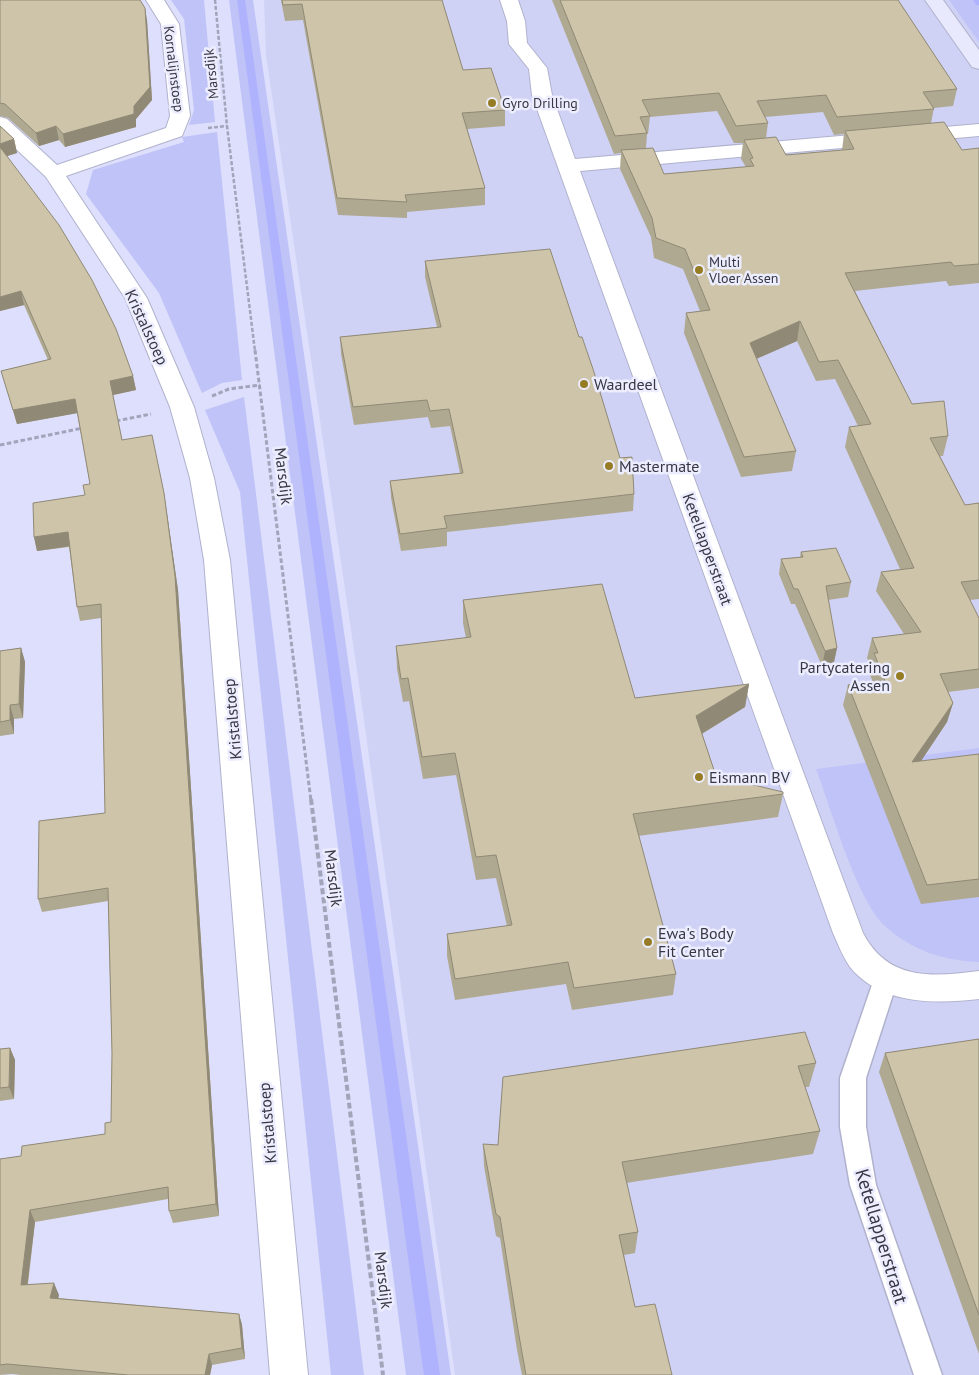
<svg xmlns="http://www.w3.org/2000/svg" width="979" height="1375" viewBox="0 0 979 1375" font-family="'PT Sans',sans-serif">
  <style>
    .built { fill: #cfd2f5 }
    .green { fill: #c0c3f7 }
    .lines { fill: none; stroke-linecap: round; stroke-linejoin: round }
    .stream { fill: #afb2fc; fill-rule: evenodd }
    .lane-casing { stroke: #b0b2cd; stroke-width: 3 }
    .street-casing { stroke: #b0b2cd; stroke-width: 2 }
    .secondary-casing { stroke: #b0b2cd; stroke-width: 2 }
    .path-far2 { stroke: #a2a4ba; stroke-width: 2.5; stroke-dasharray: 4 2; stroke-linecap: butt }
    .path-far1 { stroke: #a2a4ba; stroke-width: 3; stroke-dasharray: 4.5 2.5; stroke-linecap: butt }
    .path { stroke: #a2a4ba; stroke-width: 4; stroke-dasharray: 6 3; stroke-linecap: butt }
    .lane { fill: #fff; fill-rule: evenodd }
    .street { fill: #fff; fill-rule: evenodd }
    .secondary { fill: #e8e9fd; fill-rule: evenodd }
    .wall { fill: #b0a991; fill-rule: evenodd }
    .shaded-wall { fill: #908976 }
    .building { fill: #cdc4a9; stroke: #908976 }
    .poi-dot { fill: #967d25; stroke: #ecedff; stroke-width: 2 }
    .labels { text-anchor: middle; dominant-baseline: central; stroke-width: 5; stroke-linejoin: round; paint-order: stroke }
    .far-street-label { font-size: 14px; fill: #373843; stroke: #ecedff }
    .far-poi-label { font-size: 14px; fill: #373843; stroke: #ecedff; text-anchor: start }
    .street-label { font-size: 16px; fill: #373843; stroke: #ecedff }
    .poi-label { font-size: 16px; fill: #373843; stroke: #ecedff; text-anchor: start }
    .near-street-label { font-size: 19px; fill: #373843; stroke: #ecedff }
  </style>
  <rect width="100%" height="100%" fill="#dddffc"/>
  <polygon class="built" points="264,0 979,0 979,1375 455,1375 358,677 266,55"/>
  <g class="green">
    <polygon points="171,0 204,0 215,122 189,125 194,110 184,19"/>
    <polygon points="229,0 253,0 451,1375 406,1375"/>
    <polygon points="949,0 979,0 979,42"/>
    <polygon points="217,132 242,380 222,383 202,393 159,293 86,194 93,170 184,142 182,137"/>
    <polygon points="244,397 257,502 364,1375 331,1375 240,492 205,410"/>
    <path d="M979 748V962C944 961 911 950 885 926 856 899 831 808 816 769Z"/>
  </g>
  <g class="lines">
    <g class="stream">
      <polygon points="237,0 245,0 440,1375 424,1375"/>
      <polygon points="973,0 979,0 979,5 976,5"/>
    </g>
    <g class="lane-casing">
      <polygon id="lane" points="886,969 895,972 898,979 866,1078 866,1127 876,1185 942,1375 914,1375 850,1185 840,1127 840,1078 874,979 877,972"/>
    </g>
    <g class="street-casing">
      <g id="street">
        <polygon points="146,0 164,0 179,24 190,116 182,136 66,176 147,298 194,407 214,478 230,560 308,1375 270,1375 204,560 190,478 170,407 125,298 46,177 0,134 0,117 7,119 57,165 166,128 170,116 161,24"/>
        <path d="M500 0H518L525 21 527 43 547 68 552 95 575 159 979 124V136L580 171 863 933C888 981 932 977 979 971V999C935 1004 881 1005 850 967 843 957 838 944 833 933L532 95 529 69 509 44 507 21Z"/>
      </g>
    </g>
    <g class="secondary-casing">
      <polygon id="secondary" points="925,0 943,0 979,50 979,69 972,67"/>
    </g>
    <g class="path-far2">
      <polyline points="215,0 227,126 255,351"/>
      <polyline points="208,128 227,126"/>
    </g>
    <g class="path-far1">
      <polyline points="255,350 311,801"/>
      <polyline points="212,396 229,389 260,385"/>
      <polyline points="116,421 151,414"/>
      <polyline points="0,445 83,428"/>
    </g>
    <polyline class="path" points="311,799 383,1375"/>
    <use href="#lane" class="lane"/>
    <use href="#street" class="street"/>
    <use href="#secondary" class="secondary"/>
  </g>
  <g class="wall">
    <polygon points="0,0 147,20 152,100 136,119 136,127 65,147 59,140 39,146 8,118 0,116"/>
    <polygon points="281,0 442,0 463,70 505,110 505,126 467,129 485,188 485,205 407,212 407,218 338,215 303,20 285,21"/>
    <path d="M552 0H898L957 89 953 106 934 108 931 123 962 150 979 148V283L949 286 946 281 855 291 912 404 948 436 943 456H940L965 505 979 503V599L970 600 979 618V688L948 692 953 703 947 722 921 761 979 754V897L921 904 843 705 848 685 873 682 869 673 871 666 867 658 872 638 904 634 876 591 881 572 900 569 845 447 849 427 858 426 835 379 816 381 797 341 756 359 796 451 792 471 741 477 684 333 686 313 700 311 683 269 654 258 651 237 620 169 621 153 614 154ZM717 111 734 143H743L741 159 746 167 664 174 646 148 647 134H648L650 117ZM823 112 834 135 844 134 842 150 786 155 766 138 768 123 765 117Z"/>
    <polygon points="0,126 14,139 17,153 7,156 133,376 136,390 113,395 122,440 164,493 178,590 219,1216 173,1223 169,1211 168,1199 35,1222 28,1284 59,1295 58,1298 239,1314 242,1325 245,1359 212,1365 210,1375 21,1375 12,1374 0,1375 0,1159 21,1156 105,1134 111,1122 112,1053 108,901 42,912 38,899 105,813 101,618 80,621 77,607 69,547 37,551 34,537 85,495 90,484 77,413 17,424 1,371 48,360 24,305 0,311"/>
    <polygon points="425,261 579,337 620,458 634,494 633,511 447,532 447,546 401,551 391,498 390,481 460,473 450,426 431,428 428,417 354,425 341,354 340,337 437,327 425,277"/>
    <polygon points="801,552 851,582 848,597 828,600 837,648 834,662 822,666 795,604 791,604 779,574 781,559 800,557"/>
    <polygon points="463,600 635,698 749,684 745,707 702,734 716,776 783,794 778,817 638,836 676,974 673,995 572,1010 566,984 455,1000 447,956 447,934 507,926 496,878 476,880 456,775 423,779 409,701 403,702 397,669 396,646 466,638 463,623"/>
    <polygon points="21,648 25,662 23,718 14,719 14,734 0,736 0,651"/>
    <polygon points="979,1039 979,1354 879,1072 885,1053"/>
    <polygon points="10,1048 15,1060 14,1099 0,1101 0,1049"/>
    <polygon points="816,1063 809,1087 805,1087 820,1131 813,1154 626,1183 638,1232 635,1253 624,1255 635,1307 672,1375 522,1375 517,1350 500,1238 496,1236 484,1166 483,1144 498,1145 503,1077"/>
  </g>
  <g class="shaded-wall">
    <polygon points="145,8 147,20 152,100 136,119 136,127 65,147 63,134 134,106"/>
    <polygon points="56,126 59,140 39,146 36,133"/>
    <polygon points="14,139 17,153 1,158 0,152 0,144"/>
    <polygon points="21,291 24,305 0,311 0,297"/>
    <polygon points="800,321 797,341 747,363 750,343"/>
    <polygon points="133,376 136,390 113,395 110,381"/>
    <polygon points="75,399 78,413 17,424 13,410"/>
    <polygon points="164,493 178,590 219,1216 216,1204"/>
    <polygon points="68,532 71,546 37,551 34,537"/>
    <polygon points="21,648 25,662 23,718 19,704"/>
    <polygon points="837,648 834,662 822,666 825,651"/>
    <polygon points="749,684 745,707 693,739 696,716"/>
    <polygon points="953,703 947,722 907,782 912,762"/>
    <polygon points="10,705 14,719 14,734 10,720"/>
    <polygon points="10,1048 15,1060 14,1099 9,1087"/>
    <polygon points="30,1210 35,1222 26,1296 21,1285"/>
    <polygon points="54,1283 59,1295 56,1309 50,1298"/>
    <polygon points="239,1314 242,1325 245,1359 242,1348"/>
    <polygon points="209,1354 212,1365 210,1375 205,1375"/>
  </g>
  <g class="building">
    <polygon points="0,0 140,0 145,8 150,87 134,106 134,114 63,134 56,126 36,133 5,104 0,103"/>
    <polygon points="282,0 442,0 463,70 491,68 505,110 462,113 485,188 405,195 407,202 337,198 302,4 283,5"/>
    <polygon points="560,0 898,0 957,89 923,92 934,109 837,117 826,95 757,101 768,123 736,126 719,93 642,100 650,116 640,117 647,133 615,136"/>
    <polygon points="944,122 962,150 979,148 979,264 954,266 951,262 845,273 912,404 944,401 948,436 930,438 965,505 979,503 979,580 961,582 979,618 979,669 940,674 953,703 912,762 979,754 979,879 927,885 848,685 885,681 874,653 878,653 872,638 921,632 881,572 914,568 849,427 871,424 838,360 819,362 800,321 750,343 796,451 744,457 686,313 710,310 685,249 656,238 652,218 621,150 653,148 664,174 754,166 750,159 753,158 744,140 776,137 786,155 854,149 845,131"/>
    <polygon points="0,126 14,139 0,144"/>
    <polygon points="0,147 59,225 92,280 116,329 133,376 110,381 122,440 152,435 164,493 175,576 216,1204 169,1211 168,1187 30,1210 21,1285 54,1283 50,1298 239,1314 242,1348 209,1354 205,1375 129,1375 7,1364 0,1365 0,1159 21,1156 22,1146 105,1134 105,1123 111,1122 112,1053 108,888 38,899 39,821 105,813 101,604 77,607 68,532 34,537 33,503 85,495 83,485 90,484 75,399 13,410 1,371 51,359 21,291 0,297"/>
    <polygon points="550,249 579,337 582,337 593,369 620,458 632,457 634,494 444,516 447,528 400,534 390,481 463,473 449,409 430,411 427,400 353,407 340,337 441,327 425,261"/>
    <polygon points="836,548 851,582 826,586 837,648 825,651 798,589 794,589 781,559 803,557 801,552"/>
    <polygon points="602,584 635,698 749,684 696,716 716,776 783,792 783,794 633,814 676,974 574,988 568,962 455,979 447,934 512,925 496,855 476,857 455,753 422,757 408,678 401,679 396,646 471,637 463,600"/>
    <polygon points="21,648 19,704 10,705 10,720 0,722 0,651"/>
    <polygon points="805,1032 816,1063 798,1066 820,1131 622,1162 638,1232 619,1235 635,1307 655,1304 672,1375 526,1375 518,1330 500,1217 496,1214 483,1144 498,1145 503,1077"/>
    <polygon points="979,1039 979,1315 885,1053"/>
    <polygon points="10,1048 9,1087 0,1088 0,1049"/>
  </g>
  <g class="poi-dot">
    <circle cx="492" cy="103" r="5"/>
    <circle cx="699" cy="270" r="5"/>
    <circle cx="584" cy="384" r="5"/>
    <circle cx="609" cy="466" r="5"/>
    <circle cx="900" cy="676" r="5"/>
    <circle cx="699" cy="777" r="5"/>
    <circle cx="648" cy="942" r="5"/>
  </g>
  <g class="labels">
    <g class="far-street-label">
      <text transform="translate(174 69) rotate(83)">Kornalijnstoep</text>
      <text transform="translate(211 74) rotate(-96)">Marsdijk</text>
    </g>
    <g class="far-poi-label">
      <text x="502" y="103">Gyro Drilling</text>
      <text x="709" y="262">Multi<tspan x="709" dy="16">Vloer Assen</tspan></text>
    </g>
    <g class="street-label">
      <text transform="translate(147 327) rotate(65)">Kristalstoep</text>
      <text transform="translate(284 476) rotate(83)">Marsdijk</text>
      <text transform="translate(708 549) rotate(70)">Ketellapperstraat</text>
      <text transform="translate(232 719) rotate(-95)">Kristalstoep</text>
      <text transform="translate(334 878) rotate(83)">Marsdijk</text>
      <text transform="translate(267 1123) rotate(-95)">Kristalstoep</text>
      <text transform="translate(384 1280) rotate(83)">Marsdijk</text>
    </g>
    <g class="poi-label">
      <text x="594" y="384">Waardeel</text>
      <text x="619" y="466">Mastermate</text>
      <text x="890" y="667" text-anchor="end">Partycatering<tspan x="890" dy="18">Assen</tspan></text>
      <text x="709" y="777">Eismann BV</text>
      <text x="658" y="933">Ewa's Body<tspan x="658" dy="18">Fit Center</tspan></text>
    </g>
    <g class="near-street-label">
      <text transform="translate(882 1236) rotate(73)">Ketellapperstraat</text>
    </g>
  </g>
</svg>
